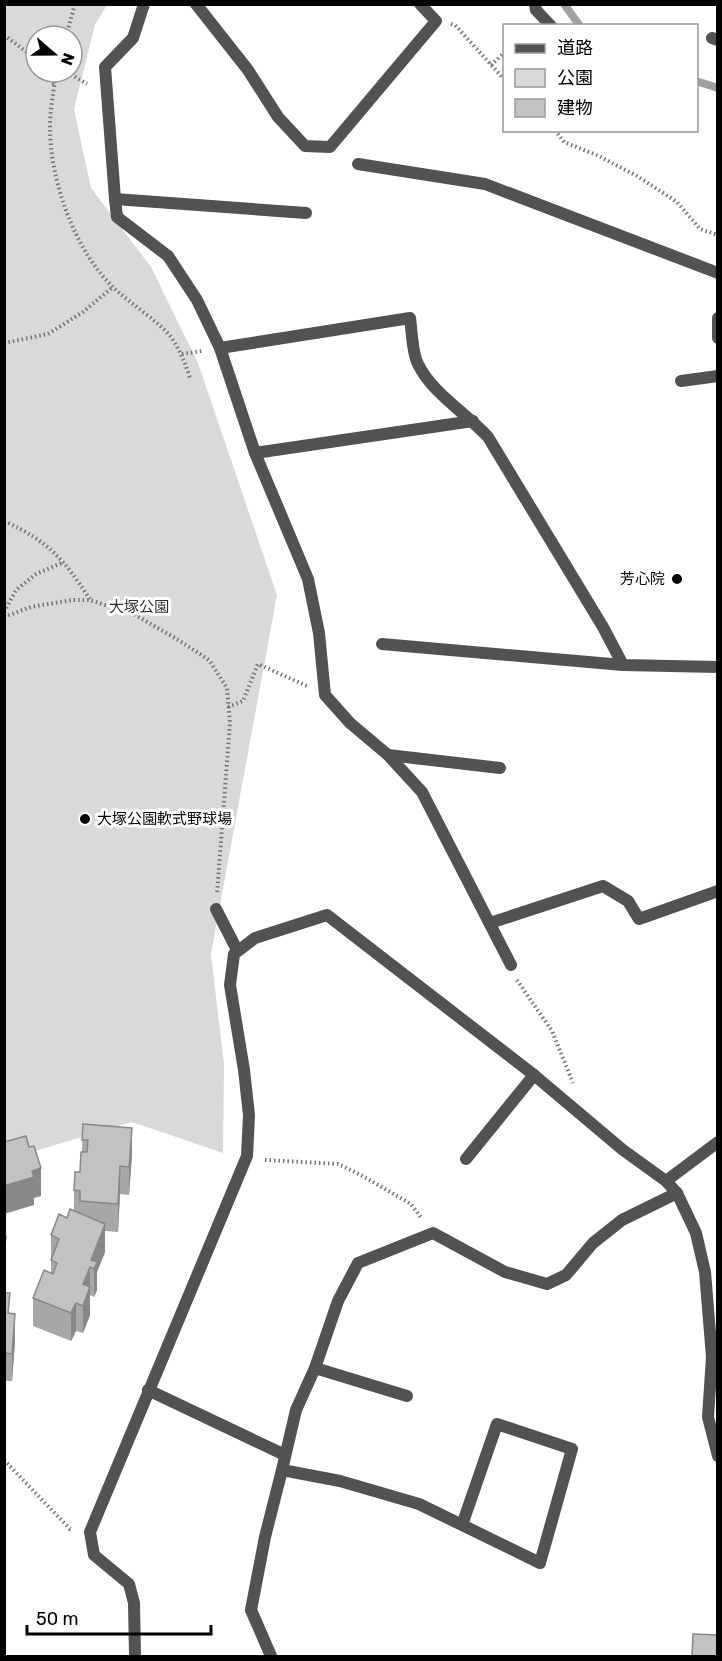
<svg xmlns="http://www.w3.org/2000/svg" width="722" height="1661" viewBox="0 0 722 1661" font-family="Rubik,'Noto Sans JP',sans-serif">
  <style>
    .green { fill: #d9d9d9; fill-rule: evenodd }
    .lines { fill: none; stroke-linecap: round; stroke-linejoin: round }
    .stream { stroke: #a0a0a0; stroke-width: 8 }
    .path { stroke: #747474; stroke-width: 4; stroke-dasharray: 1.5 3; stroke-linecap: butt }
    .service { stroke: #525252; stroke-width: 12 }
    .minor { stroke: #525252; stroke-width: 12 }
    .wall { fill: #a7a7a7 }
    .shaded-wall { fill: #888 }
    .building { fill: #c2c2c2; stroke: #888; stroke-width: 1.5 }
    .poi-dot { fill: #000; stroke: #fff; stroke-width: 2 }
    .labels { text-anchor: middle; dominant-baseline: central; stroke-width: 6; stroke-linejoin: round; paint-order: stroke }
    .poi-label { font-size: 15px; fill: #000; stroke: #fff; text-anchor: end }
    .park-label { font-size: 15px; fill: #303030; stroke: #fff }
  </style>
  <rect width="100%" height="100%" fill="#fff"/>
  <path class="green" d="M5 5H107L95 25 74 109 91 188 151 267 198 363 277 595 211 954 224 1065 223 1153 132 1122 5 1160ZM36 36H72V72H36Z"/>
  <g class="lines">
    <g class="stream">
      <polyline points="564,4 580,26"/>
      <polyline points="696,81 718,88"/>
    </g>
    <g class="path">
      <polyline points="451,24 455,25 504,79"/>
      <polyline points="4,35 36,59"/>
      <polyline points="66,36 75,4"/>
      <polyline points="491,65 504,53"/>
      <polyline points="45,72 54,84"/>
      <path d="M56 72C54 90 50 109 50 127 50 181 75 252 115 289 131 304 158 321 171 337 180 350 185 363 190 378"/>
      <polyline points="67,72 87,84"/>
      <polyline points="555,130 564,142 599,156 637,176 677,202 700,229 718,235"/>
      <polyline points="4,343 48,334 83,312 113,287"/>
      <polyline points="182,354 202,351"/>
      <path d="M4 521C50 542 63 559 90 599"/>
      <polyline points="4,612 16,590 36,574 64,562"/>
      <polyline points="4,617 31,607 72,600 90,600 135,615 180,641 209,660 227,688 230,723 217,894"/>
      <polyline points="228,707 243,701 258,664 307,686"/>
      <polyline points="517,980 552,1031 573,1083"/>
      <polyline points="4,1108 6,1108"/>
      <polyline points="265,1160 338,1164 359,1174 411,1204 422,1219"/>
      <polyline points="4,1460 70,1529 73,1529"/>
    </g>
    <g class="service">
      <polyline points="535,4 536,10 551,26"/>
      <polyline points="712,38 718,40"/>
      <polyline points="115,199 117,217 168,256"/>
      <polyline points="718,318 718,338"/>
      <polyline points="681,381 718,376"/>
      <polyline points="382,644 623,665"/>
      <polyline points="466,1159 534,1075"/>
      <polyline points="315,1368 407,1396"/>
      <polyline points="148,1390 285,1455"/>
      <polyline points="282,1470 296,1410 315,1368 338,1301 358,1263 433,1233 505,1272 547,1284 566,1275 593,1243 622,1220 677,1193"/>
    </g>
    <g class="minor">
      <polyline points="144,4 133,38 105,67 115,199 306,213"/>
      <polyline points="196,4 248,70 278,117 305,146 330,147 436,21 420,4"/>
      <polyline points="358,164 485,184 718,273"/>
      <polyline points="168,256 197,300 220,348 255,453 308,579 319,633 325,695 350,723 388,755 422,792 511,965"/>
      <path d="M220 348 410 318C412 331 412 353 418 364 431 392 467 414 488 437L603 627 623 665 718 667"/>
      <polyline points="255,453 473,421"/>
      <polyline points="388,755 500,768"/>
      <polyline points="216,909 237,950"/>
      <polyline points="490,923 603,886 628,901 639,919 718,891"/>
      <polyline points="666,1181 718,1142"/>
      <polyline points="135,1656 134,1603 129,1584 94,1555 90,1532 247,1156 249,1115 244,1070 230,985 234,954 255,938 327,915 534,1075 623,1150 666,1181 677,1193 696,1233 705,1272 712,1357 708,1417 718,1456"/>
      <polyline points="271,1656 251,1610 265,1537 282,1470 340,1481 419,1504 540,1563 572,1449 497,1424 462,1525"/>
    </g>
  </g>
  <g class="wall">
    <polygon points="83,1124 132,1155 129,1195 120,1194 118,1232 105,1231 105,1252 97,1272 97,1290 94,1297 90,1295 90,1315 83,1333 76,1331 71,1341 33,1326 33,1298 51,1273 51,1235 67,1218 74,1211 74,1190 80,1172 82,1152"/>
    <polygon points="4,1293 15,1342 12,1381 4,1381"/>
  </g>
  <g class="shaded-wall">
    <polygon points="132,1128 132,1155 129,1195 129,1167"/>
    <polygon points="120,1166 120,1194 118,1232 118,1204"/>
    <polygon points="41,1168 41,1196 34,1198 34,1205 4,1214 4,1186 32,1171"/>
    <polygon points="105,1224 105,1252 97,1272 97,1290 94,1297 94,1269 91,1260"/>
    <polygon points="6,1236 6,1263 4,1283 4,1255"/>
    <polygon points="90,1267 90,1315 83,1333 83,1284"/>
    <polygon points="76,1303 76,1331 71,1341 71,1313"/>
    <polygon points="15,1314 15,1342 12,1381 12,1354"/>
  </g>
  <g class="building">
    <polygon points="83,1124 132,1128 129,1167 120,1166 118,1204 80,1201 80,1191 74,1190 75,1172 80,1172 81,1152 87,1152 88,1140 82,1140"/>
    <polygon points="26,1136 29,1147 34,1146 41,1168 32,1171 34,1177 4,1186 4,1142"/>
    <polygon points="70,1209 105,1224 91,1260 97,1262 94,1269 90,1267 83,1284 90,1287 83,1306 76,1303 71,1313 33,1298 44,1270 53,1274 57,1263 51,1260 59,1239 51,1235 59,1214 67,1218"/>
    <polygon points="4,1236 6,1236 4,1255"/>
    <polygon points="4,1293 10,1293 8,1313 15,1314 12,1354 4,1353"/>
    <polygon points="693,1634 717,1635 717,1656 692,1656"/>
  </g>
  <g class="poi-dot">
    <circle cx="677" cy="579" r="6"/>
    <circle cx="85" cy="819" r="6"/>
  </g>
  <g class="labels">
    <g class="poi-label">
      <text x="665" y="579">芳心院</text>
      <text x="97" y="819" text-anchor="start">大塚公園軟式野球場</text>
    </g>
    <g class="park-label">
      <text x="139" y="607">大塚公園</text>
    </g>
  </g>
  <rect width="722" height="1661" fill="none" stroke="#000000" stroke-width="12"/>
  <rect x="503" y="24" width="195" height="108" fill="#ffffff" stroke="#999999" stroke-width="1.5"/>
  <rect x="515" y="44" width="30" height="9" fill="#525252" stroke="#999999" stroke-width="1.5"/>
  <text x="557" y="54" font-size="18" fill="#000000">道路</text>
  <rect x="515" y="69" width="30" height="18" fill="#d9d9d9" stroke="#999999" stroke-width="1.5"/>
  <text x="557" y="84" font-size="18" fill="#000000">公園</text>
  <rect x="515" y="99" width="30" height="18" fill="#c2c2c2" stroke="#999999" stroke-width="1.5"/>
  <text x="557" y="114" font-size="18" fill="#000000">建物</text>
  <g transform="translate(54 54) rotate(110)"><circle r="28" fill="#ffffff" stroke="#999999" stroke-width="1.5"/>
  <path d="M0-4.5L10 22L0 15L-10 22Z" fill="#000000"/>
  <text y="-9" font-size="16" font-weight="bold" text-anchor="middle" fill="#000000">N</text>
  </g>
  <path d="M27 1625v9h184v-9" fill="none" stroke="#000000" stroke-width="3"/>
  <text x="36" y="1625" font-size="18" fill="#000000" stroke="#ffffff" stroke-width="4.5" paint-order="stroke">50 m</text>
</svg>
